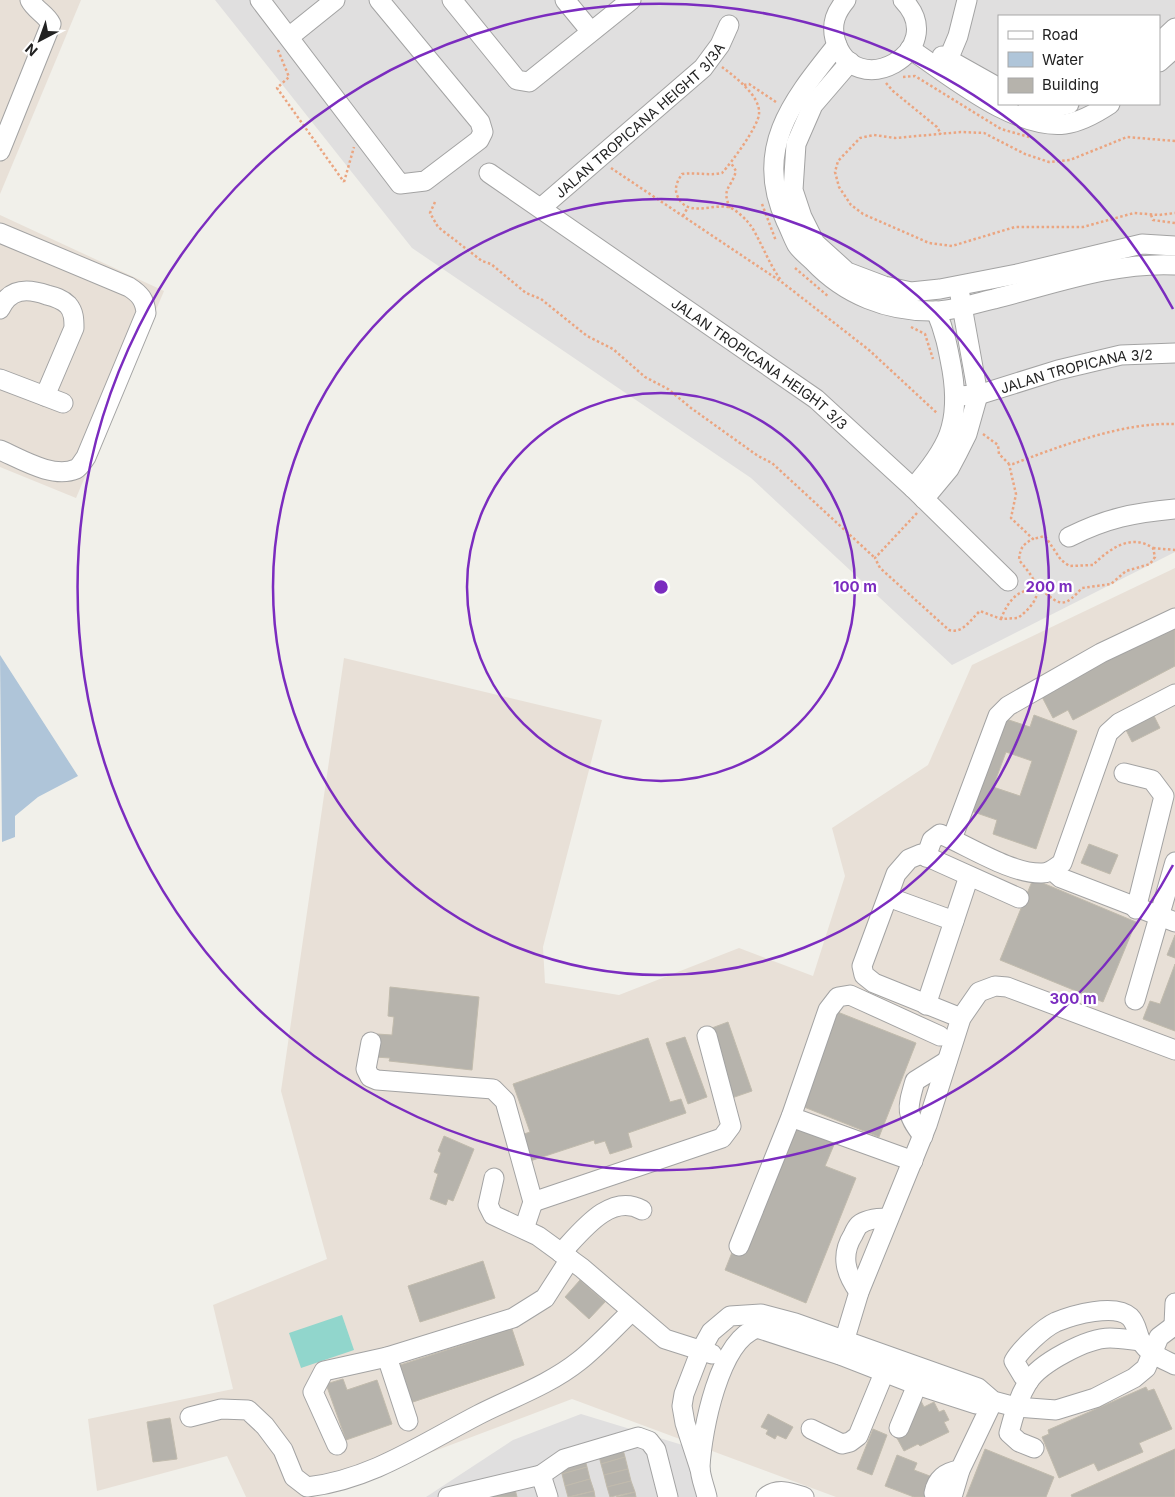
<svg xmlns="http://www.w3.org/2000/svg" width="1175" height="1497" viewBox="0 0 1175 1497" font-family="Inter,sans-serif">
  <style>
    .residential { fill: #e0dfdf; fill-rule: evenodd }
    .military { fill: #e8e0d7 }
    .pitch { fill: #91d6cc }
    .water { fill: #afc5d9 }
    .building { fill: #b6b3ac; stroke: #c1bbad; fill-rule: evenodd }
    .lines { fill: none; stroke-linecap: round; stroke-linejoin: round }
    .minor-casing { stroke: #a3a3a3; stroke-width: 21 }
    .path { stroke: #eba580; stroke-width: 2.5; stroke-dasharray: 2.5 2.5; stroke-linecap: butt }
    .minor { stroke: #fff; stroke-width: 19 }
    .ring { fill: none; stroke: #7b2cbf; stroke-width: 2.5 }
    .labels { text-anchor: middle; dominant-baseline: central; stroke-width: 4.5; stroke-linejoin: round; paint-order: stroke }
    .street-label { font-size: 14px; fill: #222; stroke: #fff }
    .centre { fill: #7b2cbf; stroke: #fff; stroke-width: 2.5 }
    .ring-label { font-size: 15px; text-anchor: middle; font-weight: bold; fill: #7b2cbf; stroke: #fff; stroke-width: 4.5; stroke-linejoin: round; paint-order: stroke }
  </style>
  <rect width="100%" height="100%" fill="#f1f0ea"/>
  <g class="residential">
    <path d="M215 0H1175V552L952 665 751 478 412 248ZM999 16H1159V104H999Z"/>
    <polygon points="581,1414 689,1447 701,1497 426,1497 513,1440"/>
  </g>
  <g class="military">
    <polygon points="0,0 81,0 0,194"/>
    <polygon points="0,215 164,291 76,498 0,467"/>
    <polygon points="1175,568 1175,1497 836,1497 572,1399 313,1497 246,1497 227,1456 97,1491 88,1419 233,1389 213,1305 327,1259 281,1091 344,658 602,720 543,947 545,983 619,995 739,948 813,976 845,876 832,828 928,765 972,665"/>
  </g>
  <polygon class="pitch" points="342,1315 354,1350 301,1368 289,1333"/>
  <polygon class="water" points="0,655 78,776 38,797 15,816 15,837 2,842"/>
  <g class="building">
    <polygon points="1175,619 1175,666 1073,720 1068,710 1053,718 1040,693"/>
    <polygon points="1153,714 1160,728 1132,742 1125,728"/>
    <path d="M1034 715 1077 731 1036 849 993 834 997 820 965 809 997 716 1030 727ZM1006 752 1032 761 1020 796 993 787Z"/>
    <polygon points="1089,844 1118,855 1110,874 1081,863"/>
    <polygon points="1033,879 1136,922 1103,1002 1000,960"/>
    <polygon points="1175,935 1175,958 1167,955"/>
    <polygon points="1175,964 1175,1031 1143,1019 1150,1001 1160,1004"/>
    <polygon points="390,987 479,997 472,1070 389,1061 390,1058 375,1057 377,1034 392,1035 394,1017 388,1016"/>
    <polygon points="830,1009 916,1043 879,1137 794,1103"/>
    <polygon points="728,1022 752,1091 726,1100 701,1032"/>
    <polygon points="685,1037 707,1097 688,1104 666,1043"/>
    <polygon points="648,1038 670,1102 681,1099 686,1113 628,1133 632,1147 610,1154 605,1141 595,1144 594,1140 530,1161 521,1135 530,1132 513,1084"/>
    <polygon points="785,1120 836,1140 825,1166 856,1178 806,1303 725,1270"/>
    <polygon points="444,1136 474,1149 453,1201 448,1199 446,1205 430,1199 438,1174 434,1172 441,1153 438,1151"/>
    <polygon points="483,1261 495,1298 420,1322 408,1286"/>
    <polygon points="580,1280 605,1302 589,1319 565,1297"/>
    <polygon points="512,1329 524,1365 410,1403 397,1366"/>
    <polygon points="343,1379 347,1390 377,1380 392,1424 346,1440 326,1384"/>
    <polygon points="1146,1387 1148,1391 1154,1389 1172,1429 1139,1443 1143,1452 1098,1471 1094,1463 1059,1478 1042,1437 1049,1434 1048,1430"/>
    <polygon points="919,1397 924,1407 934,1402 939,1412 944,1410 949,1420 944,1422 949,1432 920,1446 918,1444 904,1451 891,1427"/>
    <polygon points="768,1414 793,1427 786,1439 777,1435 775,1439 766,1434 768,1430 761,1427"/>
    <polygon points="170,1418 177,1459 153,1462 147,1422"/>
    <polygon points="873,1429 887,1435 872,1475 857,1469"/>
    <polygon points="622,1446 625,1457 601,1464 598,1452"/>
    <polygon points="985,1449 1054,1477 1046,1497 966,1497"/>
    <polygon points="1175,1449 1175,1497 1072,1497 1071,1495"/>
    <polygon points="897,1455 917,1463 914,1470 943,1481 927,1490 925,1497 914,1497 885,1486"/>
    <polygon points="584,1456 587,1467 562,1474 559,1463"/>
    <polygon points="625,1457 628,1469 604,1475 601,1464"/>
    <polygon points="587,1467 590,1479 565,1486 562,1474"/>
    <polygon points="628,1469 631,1481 607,1487 604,1475"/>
    <polygon points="590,1479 594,1491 568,1497 565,1486"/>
    <polygon points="631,1481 635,1492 610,1497 607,1487"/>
    <polygon points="514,1485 517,1497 491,1497 489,1491"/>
    <polygon points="594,1491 595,1497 570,1497"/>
    <polygon points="635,1492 636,1497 616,1497"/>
  </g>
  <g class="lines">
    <g class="minor-casing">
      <g id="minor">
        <polyline points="260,0 400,184 425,181 479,140 483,132 480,122 379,0"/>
        <polyline points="452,0 517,80 529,82 631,0"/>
        <polyline points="565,0 588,28 587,34"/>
        <path d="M846 0C836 12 831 23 835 39 853 105 952 51 903 0"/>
        <polyline points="289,37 335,0"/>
        <polyline points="1159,43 1175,28"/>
        <path d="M837 45C794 99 752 148 786 221 790 229 793 238 797 245 801 251 808 256 813 261 845 295 888 312 935 311 954 311 975 303 994 299 1054 284 1113 262 1175 265"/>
        <path d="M910 49C951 76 1015 130 1065 124 1080 122 1098 112 1110 104"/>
        <polyline points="942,56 999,88"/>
        <polyline points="948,60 958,36 967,0"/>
        <polyline points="850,62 813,105 796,144 793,190 802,217 815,243 847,272 884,286 911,292 940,289 1017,274 1142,244 1175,246"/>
        <polyline points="1159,62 1175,48"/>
        <polyline points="1028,104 1056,107 1069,104"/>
        <path d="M0 151 51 24C46 14 35 10 30 0"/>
        <path id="s1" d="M489 173 816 399 913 488 1008 581"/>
        <path id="s2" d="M542 207 703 68 720 45 729 25"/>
        <path d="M0 233 129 287C140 294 145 300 146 313L86 457C83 461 80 467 76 469 53 479 21 459 0 450"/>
        <path d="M0 309C10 288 27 288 47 295 55 297 62 299 68 305 74 312 74 320 74 328L45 396"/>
        <polyline points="0,379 63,403"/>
        <path id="s3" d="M956 396 978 395 1058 370 1121 355 1175 353"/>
        <path d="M913 488C948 448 961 424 952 370 948 348 945 332 936 311"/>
        <polyline points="924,499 949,469 958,452 967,434 978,395 960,295"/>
        <path d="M1069 537C1107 518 1133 513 1175 509"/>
        <polyline points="1124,773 1152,780 1164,796 1136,909"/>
        <polyline points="952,839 998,716 1008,706 1101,653 1175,618"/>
        <path d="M926 857 932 840 940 834C969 846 1011 874 1042 873 1050 873 1055 868 1062 863L1108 733 1119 723 1175 694"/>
        <polyline points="1053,871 1061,878 1175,922"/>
        <polyline points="888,897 954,921"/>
        <polyline points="1135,1000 1175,862"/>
        <polyline points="926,1005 969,876"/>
        <polyline points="961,1018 874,983 864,975 862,966 896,874 909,859 921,854 1019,898"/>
        <polyline points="371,1042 366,1069 370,1077 377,1080 493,1089 505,1101 533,1202 524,1229"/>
        <polyline points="791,1117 913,1161"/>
        <path d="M923 1136C905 1113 907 1109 915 1081L947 1061"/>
        <polyline points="494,1178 488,1205 493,1215 538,1236 582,1268 665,1339 712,1354"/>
        <polyline points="533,1202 722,1138 731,1126 707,1036"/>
        <polyline points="739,1246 791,1117 828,1010 838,997 850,995 940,1036"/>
        <path d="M561 1253C581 1232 610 1192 642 1210"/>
        <path d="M859 1292C846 1274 840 1256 853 1235 854 1233 856 1228 859 1225 866 1219 879 1218 888 1218"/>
        <polyline points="1174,1325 1175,1303"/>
        <polyline points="840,1355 859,1292 927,1125 961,1018 979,992 995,986 1007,987 1175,1050"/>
        <polyline points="387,1357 408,1421"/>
        <path d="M1029 1381 1023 1376 1014 1361C1021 1349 1043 1328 1056 1322 1073 1315 1115 1303 1130 1317 1137 1324 1137 1334 1141 1341 1148 1354 1163 1359 1175 1365"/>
        <path d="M190 1417 221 1409 248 1410 265 1426 283 1450 294 1477 307 1487C370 1480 422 1444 478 1415 511 1398 549 1385 579 1361 597 1347 614 1328 631 1312"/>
        <polyline points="899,1428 917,1385"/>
        <polyline points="811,1429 842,1444 850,1442 858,1436 889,1361"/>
        <polyline points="337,1445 313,1392 324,1371 387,1357 513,1318 545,1298 570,1259"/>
        <path d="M1034 1448 1019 1442 1009 1433C1014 1415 1018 1398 1028 1382 1040 1363 1087 1338 1110 1338 1120 1338 1131 1340 1141 1341"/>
        <polyline points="700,1469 685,1423 682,1406 684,1394 701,1350 711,1332 730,1316 761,1314 795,1323 978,1388 993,1401 1016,1407 1056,1410 1095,1398 1134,1378 1146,1368 1159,1337 1175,1325"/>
        <polyline points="541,1475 564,1459 638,1437 649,1441 656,1450 668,1497"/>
        <polyline points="448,1497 541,1475 548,1497"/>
        <path d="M707 1497C705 1488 700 1476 700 1467 702 1430 719 1341 757 1328L840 1355 917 1385 976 1404 993 1401"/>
        <path d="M766 1497C778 1487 792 1493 804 1497"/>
        <path d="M936 1497 934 1493C937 1478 946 1472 960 1470"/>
        <polyline points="952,1497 960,1470 993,1401"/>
      </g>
    </g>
    <g class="path">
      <polyline points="278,50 289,77 277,88 344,182"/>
      <path d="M722 67C734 76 761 96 759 114 758 127 731 163 722 173 708 176 697 172 682 174 678 180 674 187 677 195 686 218 710 204 728 207 734 208 742 216 746 220 757 230 768 264 781 280"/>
      <polyline points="903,77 915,76 1001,129 1029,137"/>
      <polyline points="886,83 893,91 937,127 941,134"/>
      <polyline points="744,85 749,84 776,102"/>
      <polyline points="1175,141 1127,137 1070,160 1049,162 1025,154 984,133 961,132 895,138 874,135 860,138 838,161 835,172 839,187 851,205 863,214 929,243 952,246 1015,227 1083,227 1134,213 1159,215 1175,213"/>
      <polyline points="611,168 783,283 869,350 938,414"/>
      <polyline points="344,182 354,147"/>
      <polyline points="435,202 430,213 438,227 482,261 491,264 526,293 541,299 587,336 613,349 645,377 668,389 691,408 758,456 772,463 875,558"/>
      <polyline points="762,204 776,241"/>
      <path d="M730 208C721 188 731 189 736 171L731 163"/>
      <polyline points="1151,215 1153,220 1175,223"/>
      <polyline points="683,216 688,207"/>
      <polyline points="795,268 829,297"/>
      <polyline points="911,327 925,334 933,359"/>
      <path d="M983 434 998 445 999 454 1009 464H1013C1060 446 1124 422 1175 424"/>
      <path d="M917 513 875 558 880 568 949 630C963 634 970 620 980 611L1001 619 1018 618C1047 595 1039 584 1019 560 1020 548 1023 544 1033 539L1011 518 1016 494 1009 464"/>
      <polyline points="1153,548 1175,550"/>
      <path d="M1001 619C1008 600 1020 586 1042 590 1062 608 1065 606 1082 588L1111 584 1126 571 1150 564 1155 557 1153 548C1131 533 1109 549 1093 565L1069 566 1061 560 1045 536 1033 539"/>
    </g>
    <use href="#minor" class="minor"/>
  </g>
  <g class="ring">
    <circle cx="661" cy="587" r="194"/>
    <circle cx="661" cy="587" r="388"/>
    <path d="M1173 865A583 583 0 1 1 1173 309"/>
  </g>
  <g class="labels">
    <g class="street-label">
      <text stroke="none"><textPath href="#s2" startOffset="131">JALAN TROPICANA HEIGHT 3/3A</textPath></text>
      <text stroke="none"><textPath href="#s1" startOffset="331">JALAN TROPICANA HEIGHT 3/3</textPath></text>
      <text stroke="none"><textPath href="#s3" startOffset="124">JALAN TROPICANA 3/2</textPath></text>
    </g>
  </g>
  <circle cx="661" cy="587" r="8" class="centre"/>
  <g class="ring-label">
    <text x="855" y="592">100 m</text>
    <text x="1049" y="592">200 m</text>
    <text x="1073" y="1004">300 m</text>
  </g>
  <rect x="998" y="15" width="162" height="90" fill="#ffffff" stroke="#a7a7a7"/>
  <rect x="1008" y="31" width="25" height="8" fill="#ffffff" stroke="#a7a7a7"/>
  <text x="1042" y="40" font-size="15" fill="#222222">Road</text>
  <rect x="1008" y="52" width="25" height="15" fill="#afc5d9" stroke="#a7a7a7"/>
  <text x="1042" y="65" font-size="15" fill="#222222">Water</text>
  <rect x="1008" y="78" width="25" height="15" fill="#b6b3ac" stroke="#a7a7a7"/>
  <text x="1042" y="90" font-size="15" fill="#222222">Building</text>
  <g transform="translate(40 40) rotate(221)" stroke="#ffffff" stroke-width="4" paint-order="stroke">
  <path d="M0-4L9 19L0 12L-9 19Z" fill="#222222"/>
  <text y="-8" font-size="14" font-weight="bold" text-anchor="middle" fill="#222222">N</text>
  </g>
</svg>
